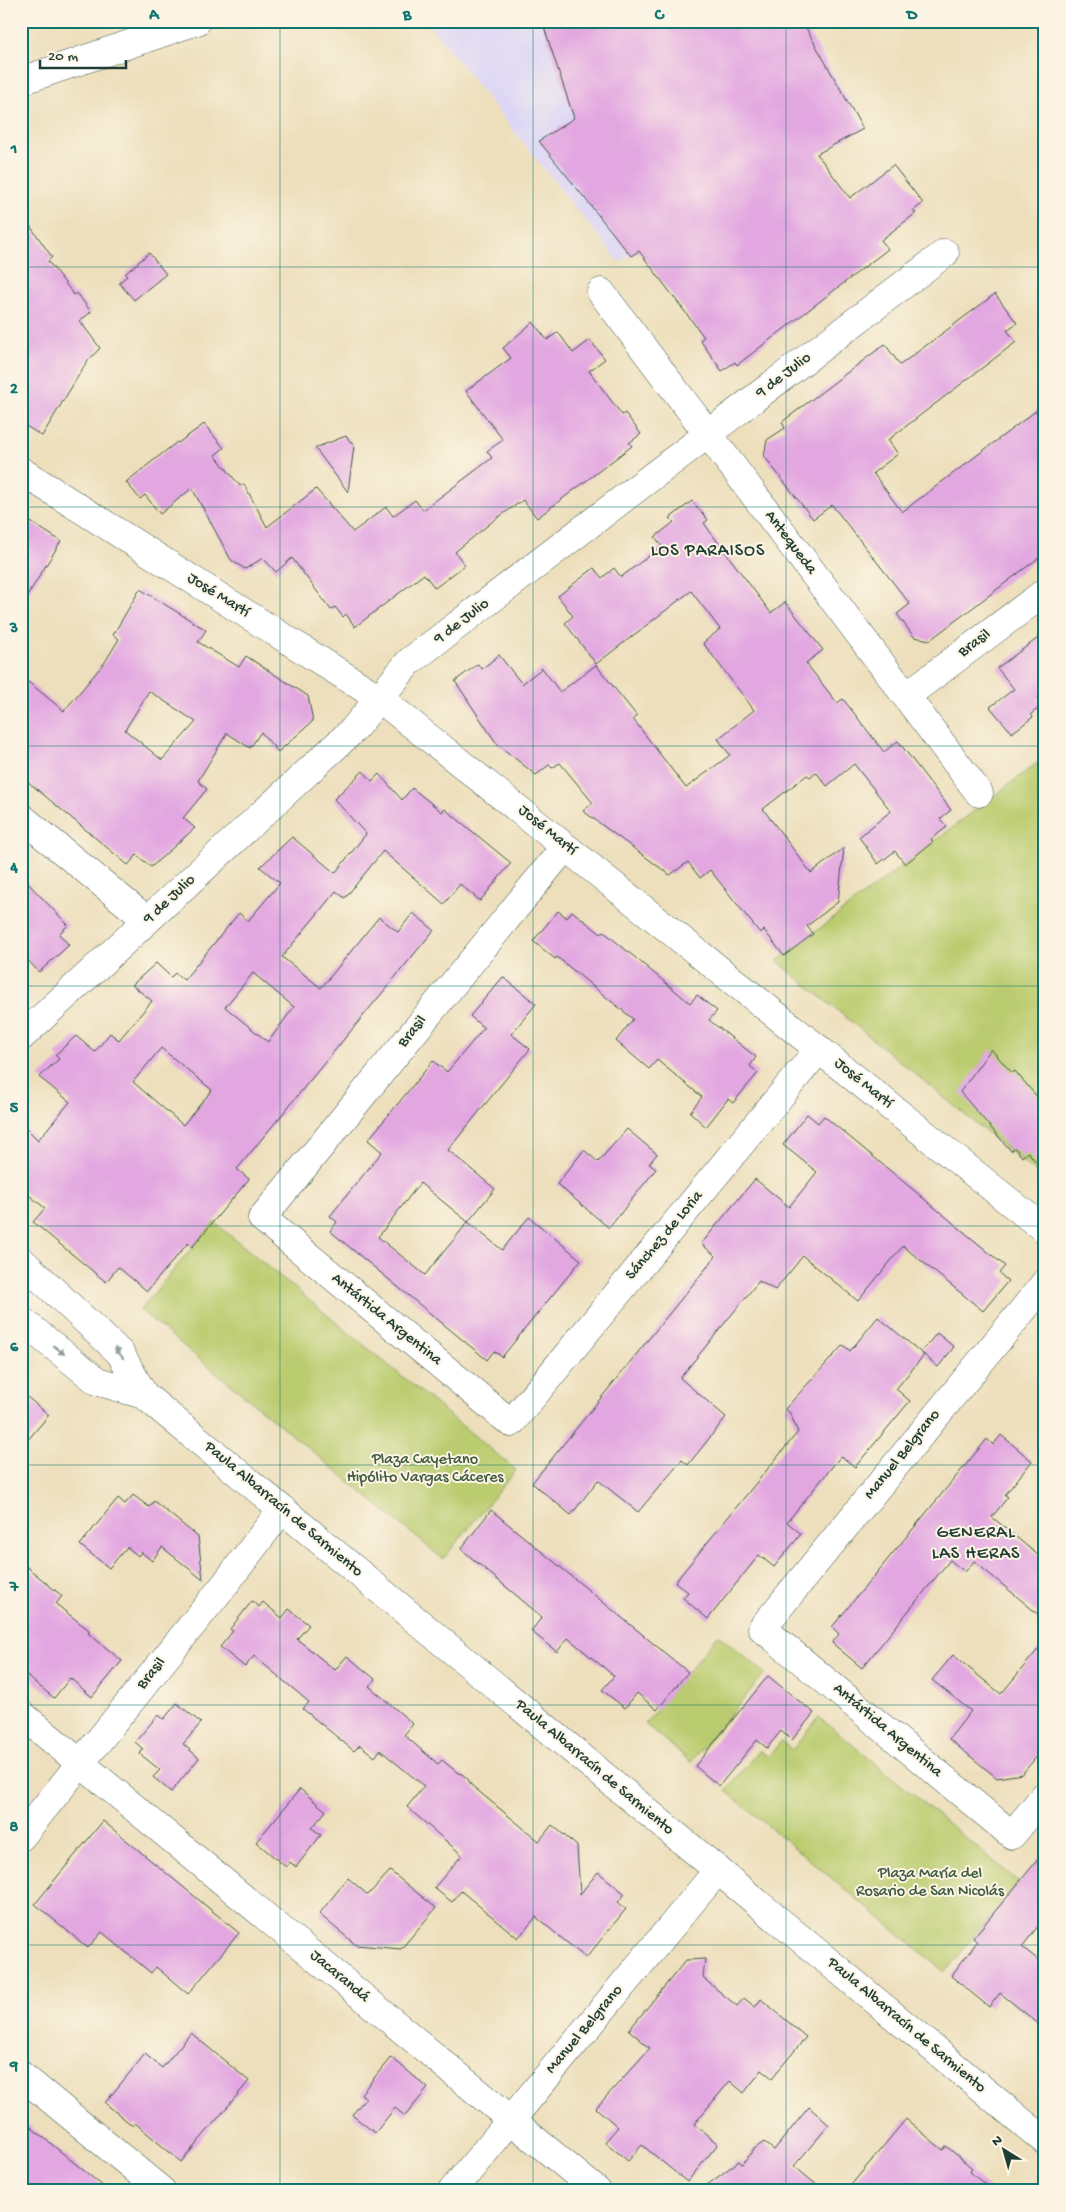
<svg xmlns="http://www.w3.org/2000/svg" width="1066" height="2212" viewBox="0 0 1066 2212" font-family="'Gochi Hand',sans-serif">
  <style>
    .built { fill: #dcd6f6 }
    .green { fill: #bbcc6f; stroke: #6d8452 }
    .building { fill: #e2a6e1; fill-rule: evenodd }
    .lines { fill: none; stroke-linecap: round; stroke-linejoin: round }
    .street-casing { stroke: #3e5548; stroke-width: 29 }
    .secondary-casing { stroke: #3e5548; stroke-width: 29 }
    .street { stroke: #fff; stroke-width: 28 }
    .secondary { stroke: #fff; stroke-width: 28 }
    .oneway { fill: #8f9e9a }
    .grid { fill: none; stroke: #0f766e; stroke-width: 1; stroke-opacity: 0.55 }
    .labels { text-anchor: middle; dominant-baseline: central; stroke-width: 4; stroke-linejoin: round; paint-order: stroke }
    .street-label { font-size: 16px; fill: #1f3d34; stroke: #fcf5e5 }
    .park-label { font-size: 16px; fill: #3e5a40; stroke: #fcf5e5 }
    .neighbourhood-label { font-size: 18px; letter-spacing: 1px; fill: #1f3d34; stroke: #fcf5e5 }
    .neatline { fill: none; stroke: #0f766e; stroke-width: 2 }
    .grid-label { font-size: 16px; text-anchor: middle; font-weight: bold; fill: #0f766e }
  </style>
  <rect width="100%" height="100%" fill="#fcf5e5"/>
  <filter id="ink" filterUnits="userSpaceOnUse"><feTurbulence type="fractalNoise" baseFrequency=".02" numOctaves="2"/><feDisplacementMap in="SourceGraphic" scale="10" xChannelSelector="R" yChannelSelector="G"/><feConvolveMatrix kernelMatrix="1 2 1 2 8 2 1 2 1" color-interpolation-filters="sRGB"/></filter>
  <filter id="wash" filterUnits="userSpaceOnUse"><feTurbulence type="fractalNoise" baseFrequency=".0096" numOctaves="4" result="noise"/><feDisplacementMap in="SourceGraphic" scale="20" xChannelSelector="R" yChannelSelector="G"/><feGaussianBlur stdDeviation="1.12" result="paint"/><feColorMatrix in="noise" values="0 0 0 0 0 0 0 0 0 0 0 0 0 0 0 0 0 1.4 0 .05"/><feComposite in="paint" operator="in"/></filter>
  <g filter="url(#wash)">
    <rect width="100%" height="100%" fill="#eddfbc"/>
    <polygon class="built" points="426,21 802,21 865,128 619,262"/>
    <g class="green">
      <polygon points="1045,757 1045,1180 777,961"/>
      <polygon points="214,1222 516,1470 443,1559 140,1310"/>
      <polygon points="718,1635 765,1673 691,1762 645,1724"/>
      <polygon points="819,1717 1019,1882 945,1972 726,1791 759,1750 768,1757 781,1741 792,1750"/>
    </g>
    <g id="blocks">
      <g class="building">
        <polygon points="542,21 802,21 863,129 817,154 850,198 893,165 923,203 913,211 916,213 881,240 888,249 737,365 735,362 722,371 700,340 704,337 639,251 631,256 539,141 574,118"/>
        <polygon points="21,213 52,257 48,261 74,295 77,293 91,312 80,321 100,348 86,363 42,436 21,423"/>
        <polygon points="149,253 166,274 134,300 119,283 127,276 125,274"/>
        <polygon points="995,294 1017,323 1007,330 1016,342 888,440 898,454 873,473 902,512 1045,404 1045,553 930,640 914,637 897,614 910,604 832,505 813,519 764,456 767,440 785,428 782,422 885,344 900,365"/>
        <polygon points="533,322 547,340 558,332 573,353 590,340 605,359 589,371 622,415 625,413 641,434 629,443 632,446 537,518 523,500 493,521 455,552 465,565 435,588 424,574 355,627 346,614 343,617 335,607 331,610 292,558 276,572 263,558 245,569 231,560 192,488 160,514 145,495 140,499 126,482 177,442 178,443 204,424 224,448 215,455 240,486 244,484 267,527 316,489 353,532 386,507 393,516 415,500 423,510 492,458 487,451 503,440 466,391 511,358 503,348"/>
        <polygon points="346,436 354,446 348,492 315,448"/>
        <polygon points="692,501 708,520 704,523 711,533 771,613 785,602 823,650 806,663 837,703 843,699 884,752 898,741 951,810 940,819 947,827 931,839 933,842 905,864 895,851 878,864 859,837 891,811 854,764 827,786 816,772 810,777 807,775 763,809 811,873 844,848 838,902 807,926 813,934 784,956 764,930 760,933 710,870 700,878 688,862 670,875 583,811 593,803 560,763 552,768 549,765 536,775 497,744 455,681 478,664 482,669 499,655 522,684 542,668 560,692 596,665 637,716 633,719 686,788 730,755 718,739 754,710 703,643 720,629 691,591 596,664 565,623 573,616 558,596 594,568 602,578 614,568 621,577 662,546 655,537 674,522 670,518"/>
        <polygon points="21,516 61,541 21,606"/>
        <path d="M140 589 206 630 198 642 239 667 246 656 308 696 313 721 278 752 261 732 250 748 227 733 198 781 207 789 183 818 195 828 151 867 137 855 128 865 21 776V676L64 711 105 662 119 639 113 635ZM149 691 196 722 162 760 125 730Z"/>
        <polygon points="1045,633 1045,693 1037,699 1042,706 1031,714 1033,717 1012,733 990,707 1014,689 997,668"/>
        <path d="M363 771 372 781 379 774 402 800 412 788 442 812 445 809 511 863 480 901 460 884 444 904 383 851 345 898 336 891 282 957 321 988 379 917 398 932 413 913 434 930 237 1169 249 1179 192 1247 188 1243 147 1291 118 1267 106 1282 33 1222 45 1208 21 1189V1123L38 1140 70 1102 39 1077 59 1059 55 1055 76 1036 95 1052 110 1033 119 1040 152 1001 132 985 156 963 171 977 175 973 184 980 239 913 248 921 280 883 260 867 292 837 335 873 366 834 334 799ZM253 973 294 1007 268 1042 225 1007ZM161 1048 212 1090 183 1125 133 1082Z"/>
        <polygon points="21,876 68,925 59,934 69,945 39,972 21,953"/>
        <polygon points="558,911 567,918 572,911 601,934 603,931 690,1003 697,995 717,1011 709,1020 756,1057 750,1066 758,1073 733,1103 728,1099 706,1127 690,1112 702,1097 657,1060 649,1069 616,1041 633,1019 557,957 555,959 533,941"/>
        <path d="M503 977 536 1004 511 1034 530 1049 448 1150 495 1189 468 1222 502 1250 529 1217 581 1260 502 1357 494 1351 487 1360 330 1231 337 1222 330 1216 382 1152 368 1140 433 1061 447 1072 484 1028 470 1016ZM420 1183 468 1222 425 1275 378 1237Z"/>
        <polygon points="991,1049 1012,1073 1015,1071 1045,1106 1045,1173 1028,1152 1022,1157 1015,1148 1011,1151 960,1092"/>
        <polygon points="807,1114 818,1123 824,1116 858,1144 1005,1266 999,1273 1008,1281 983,1311 903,1246 858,1301 803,1256 775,1290 759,1281 680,1378 726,1417 688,1465 682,1460 638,1512 598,1480 571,1515 532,1483 716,1256 701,1244 755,1179 789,1207 817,1172 783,1145"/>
        <polygon points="627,1129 657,1154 649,1164 656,1169 609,1228 557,1184 584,1150 598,1162"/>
        <polygon points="878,1317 924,1355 896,1389 910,1401 855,1467 841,1456 787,1522 801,1534 774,1567 759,1555 708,1619 683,1598 688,1592 675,1582 798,1432 790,1413 785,1409 843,1345 850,1351"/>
        <polygon points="937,1333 954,1347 938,1367 921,1352"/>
        <polygon points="21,1392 49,1415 21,1448"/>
        <polygon points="1001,1435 1032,1461 1005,1495 1008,1497 992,1517 1045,1561 1045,1620 974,1561 965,1572 950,1560 862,1668 832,1643 839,1634 832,1627 987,1439 993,1445"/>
        <polygon points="133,1495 149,1507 154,1501 198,1537 203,1580 162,1547 152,1561 141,1552 138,1556 127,1547 109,1568 80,1545 118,1498 125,1504"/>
        <polygon points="491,1510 688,1672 657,1710 637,1693 625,1708 602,1690 614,1676 568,1638 557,1652 531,1631 542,1617 461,1549"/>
        <polygon points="21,1562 62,1596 56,1604 90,1631 88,1633 122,1661 92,1697 70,1678 54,1698 21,1671"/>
        <polygon points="252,1601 259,1607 263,1602 282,1618 289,1609 309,1625 297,1639 335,1670 347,1656 375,1679 369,1686 413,1724 404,1735 438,1764 442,1760 458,1773 462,1774 468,1779 471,1785 539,1841 552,1825 577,1846 580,1894 598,1872 625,1894 618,1902 626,1909 586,1958 536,1917 518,1938 461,1891 452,1902 434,1888 462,1855 407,1807 424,1786 380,1750 375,1757 360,1745 354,1751 303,1709 309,1702 254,1656 245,1667 220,1647 233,1631 230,1629"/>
        <polygon points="1045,1641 1045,1747 1022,1774 997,1778 949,1739 971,1711 932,1680 953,1655 1001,1694"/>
        <polygon points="768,1676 814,1713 792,1740 781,1731 767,1748 757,1740 719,1786 695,1766"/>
        <polygon points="177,1703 201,1723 183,1744 199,1758 171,1792 153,1777 160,1770 140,1754 143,1749 135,1742 158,1715 164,1719"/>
        <polygon points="300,1789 326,1811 312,1828 321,1835 296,1867 290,1862 286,1867 256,1842"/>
        <polygon points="103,1821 239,1933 188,1994 156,1967 151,1973 102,1932 88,1948 35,1904"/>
        <polygon points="1045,1851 1045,1917 1022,1947 1045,1965 1045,2029 1000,1993 989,2007 951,1976 977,1942 973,1938"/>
        <polygon points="390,1871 436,1908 401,1949 356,1945 319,1914 348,1878 368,1895"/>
        <polygon points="705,1959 703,1978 737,2006 744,1998 755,2007 761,1999 806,2037 772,2078 762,2070 744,2093 730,2081 694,2124 718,2144 687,2182 642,2145 628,2161 605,2142 618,2127 596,2108 650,2048 629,2030 686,1960"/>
        <polygon points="191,2033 249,2081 181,2162 135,2123 133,2126 105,2103 145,2054 162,2068"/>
        <polygon points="391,2057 428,2088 405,2116 395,2108 375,2133 352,2115 366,2098 361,2094"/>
        <polygon points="809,2107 829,2125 794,2166 824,2191 699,2191 739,2161 742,2164 754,2149 764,2142 774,2150"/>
        <polygon points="21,2119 66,2156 109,2191 21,2191"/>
        <polygon points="906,2119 943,2150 946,2146 972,2168 970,2172 993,2191 846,2191"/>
      </g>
    </g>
  </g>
  <g filter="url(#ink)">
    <use href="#blocks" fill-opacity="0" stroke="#3e5548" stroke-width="1"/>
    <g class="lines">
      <g class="street-casing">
        <g id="street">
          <polyline points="21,81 197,21"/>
          <polyline points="601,292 979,793"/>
          <polyline points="21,471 379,698 1045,1230"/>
          <polyline points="906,696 1045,592"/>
          <polyline points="21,817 147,920"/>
          <polyline points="565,847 262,1218 511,1423 819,1049"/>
          <polyline points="21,1037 353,730 409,662 945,253"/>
          <polyline points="1045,1283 762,1628 1012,1835 1045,1795"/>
          <polyline points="21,1714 597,2191"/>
          <polyline points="21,1837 226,1583 282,1509"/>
          <polyline points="21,2075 162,2191"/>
          <polyline points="452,2191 718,1870"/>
        </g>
      </g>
      <g class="secondary-casing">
        <g id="secondary">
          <polyline points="21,1260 120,1353 144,1395 1045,2141"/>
          <polyline points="21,1320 97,1381 144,1395"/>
        </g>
      </g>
      <use href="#street" class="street"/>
      <use href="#secondary" class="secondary"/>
    </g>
    <defs><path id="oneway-solid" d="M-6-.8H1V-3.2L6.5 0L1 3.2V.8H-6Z" transform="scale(1.25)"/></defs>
    <g class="oneway">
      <use href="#oneway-solid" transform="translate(59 1350) rotate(39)"/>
      <use href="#oneway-solid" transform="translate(119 1353) rotate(-128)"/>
    </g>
  </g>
  <path class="grid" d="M280 21V2191M533 21V2191M786 21V2191M21 267H1045M21 507H1045M21 746H1045M21 986H1045M21 1226H1045M21 1465H1045M21 1705H1045M21 1945H1045"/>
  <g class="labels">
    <g class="street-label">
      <text transform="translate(784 376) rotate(-37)">9 de Julio</text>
      <text transform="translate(790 543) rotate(53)">Antequeda</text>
      <text transform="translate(218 596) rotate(32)">José Martí</text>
      <text transform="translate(462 622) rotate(-37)">9 de Julio</text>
      <text transform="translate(975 644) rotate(-37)">Brasil</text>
      <text transform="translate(547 831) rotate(39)">José Martí</text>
      <text transform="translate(170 900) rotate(-43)">9 de Julio</text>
      <text transform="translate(413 1032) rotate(-51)">Brasil</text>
      <text transform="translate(863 1084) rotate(39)">José Martí</text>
      <text transform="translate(665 1236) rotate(-50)">Sánchez de Loria</text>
      <text transform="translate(386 1320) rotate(39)">Antártida Argentina</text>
      <text transform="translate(903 1455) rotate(-51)">Manuel Belgrano</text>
      <text transform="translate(283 1510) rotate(40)">Paula Albarracín de Sarmiento</text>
      <text transform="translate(152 1674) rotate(-51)">Brasil</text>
      <text transform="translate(887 1731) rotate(40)">Antártida Argentina</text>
      <text transform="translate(594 1768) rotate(40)">Paula Albarracín de Sarmiento</text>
      <text transform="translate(339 1977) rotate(40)">Jacarandá</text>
      <text transform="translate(906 2026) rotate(40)">Paula Albarracín de Sarmiento</text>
      <text transform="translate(585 2030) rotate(-50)">Manuel Belgrano</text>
    </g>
    <g class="park-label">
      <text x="425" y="1460">Plaza Cayetano<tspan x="425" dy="18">Hipólito Vargas Cáceres</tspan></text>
      <text x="930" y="1874">Plaza María del<tspan x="930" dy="18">Rosario de San Nicolás</tspan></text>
    </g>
    <g class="neighbourhood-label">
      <text x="708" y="551">LOS PARAISOS</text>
      <text x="976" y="1533">GENERAL<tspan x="976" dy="21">LAS HERAS</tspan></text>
    </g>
  </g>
  <rect width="1066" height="2212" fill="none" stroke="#fcf5e5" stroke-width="55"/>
  <g transform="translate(1004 2150) rotate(323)" stroke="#fcf5e5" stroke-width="4" paint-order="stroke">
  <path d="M0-4L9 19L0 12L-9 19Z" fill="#1f3d34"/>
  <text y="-8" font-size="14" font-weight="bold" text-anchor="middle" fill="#1f3d34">N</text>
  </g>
  <path d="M40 60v8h86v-8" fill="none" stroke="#1f3d34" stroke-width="2.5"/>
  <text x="48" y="60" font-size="15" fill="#1f3d34" stroke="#fcf5e5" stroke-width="4" paint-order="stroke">20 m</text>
  <rect x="28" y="28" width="1010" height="2156" class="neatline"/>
  <g class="grid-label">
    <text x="154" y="19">A</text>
    <text x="407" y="19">B</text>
    <text x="659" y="19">C</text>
    <text x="912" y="19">D</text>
    <text x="14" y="153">1</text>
    <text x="14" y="393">2</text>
    <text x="14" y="632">3</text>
    <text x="14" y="872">4</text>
    <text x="14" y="1112">5</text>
    <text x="14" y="1351">6</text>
    <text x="14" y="1591">7</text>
    <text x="14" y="1831">8</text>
    <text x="14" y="2070">9</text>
  </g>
</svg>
